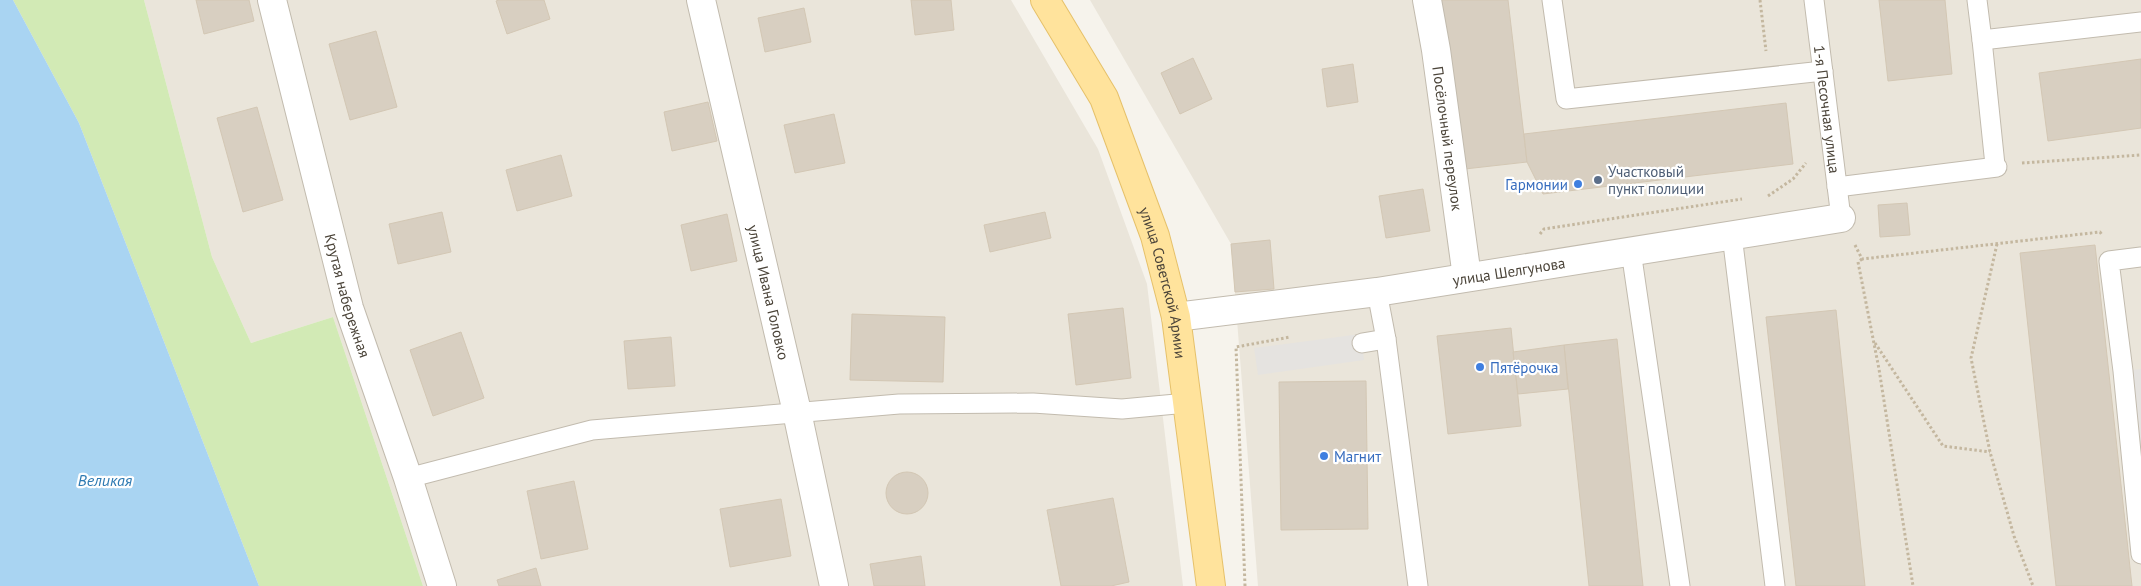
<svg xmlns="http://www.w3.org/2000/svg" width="2141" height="586" viewBox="0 0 2141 586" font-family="'PT Sans',sans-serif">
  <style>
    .residential { fill: #eae5da }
    .green { fill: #d2eab5 }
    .parking { fill: #e5e3e0 }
    .water { fill: #a9d4f2 }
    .building { fill: #d8cfc1; stroke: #d3c7b4 }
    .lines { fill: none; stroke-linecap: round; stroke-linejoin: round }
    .service-casing { stroke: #c2bbae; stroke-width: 21 }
    .minor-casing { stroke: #c2bbae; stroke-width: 30 }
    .primary-casing { stroke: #e6c16a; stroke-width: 30 }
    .path { stroke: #c4b79f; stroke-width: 3; stroke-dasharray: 2.5 2.5; stroke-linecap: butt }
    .service { stroke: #fff; stroke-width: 19 }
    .minor { stroke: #fff; stroke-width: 28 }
    .primary { stroke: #ffe39c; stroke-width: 28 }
    .service-dot { fill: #5c6f8a; stroke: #fff; stroke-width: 2 }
    .shop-dot { fill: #3f7fe0; stroke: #fff; stroke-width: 2 }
    .labels { text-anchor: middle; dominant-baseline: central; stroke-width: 4.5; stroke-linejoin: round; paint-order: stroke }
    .street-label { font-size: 15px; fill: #4b4439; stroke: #fff }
    .service-label { font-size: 15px; fill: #4e5e75; stroke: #fff; text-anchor: start }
    .shop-label { font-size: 15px; fill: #366cbe; stroke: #fff; text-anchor: start }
    .water-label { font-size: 16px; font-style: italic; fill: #2e7ab2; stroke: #fff }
  </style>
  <rect width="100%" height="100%" fill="#f6f3ec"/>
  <g class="residential">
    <polygon points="144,0 1011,0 1098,149 1147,284 1183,586 423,586 333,317 251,343 212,257"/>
    <polygon points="1090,0 2141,0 2141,586 1258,586 1231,244"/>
  </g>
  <polygon class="green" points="13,0 144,0 212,257 251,343 333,317 423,586 259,586 79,123"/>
  <g class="parking">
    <polygon points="1361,334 1364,360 1258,375 1254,348"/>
    <polygon points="2141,369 2141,554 2123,371"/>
  </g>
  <polygon class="water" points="0,0 13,0 79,123 259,586 0,586"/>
  <g class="building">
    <polygon points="196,0 249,0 254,21 204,34"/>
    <polygon points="499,0 544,0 550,19 507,34 496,1"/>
    <polygon points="911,0 951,0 954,30 915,35"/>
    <polygon points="1437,0 1508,0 1527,162 1456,170"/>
    <polygon points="1879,0 1945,0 1952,74 1888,81"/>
    <polygon points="804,8 811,42 765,52 758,18"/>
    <polygon points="376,31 397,107 350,120 329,44"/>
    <polygon points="1193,58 1212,99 1180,114 1161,73"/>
    <polygon points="2141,59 2141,128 2048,141 2039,73"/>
    <polygon points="1353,64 1358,102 1327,107 1322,69"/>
    <polygon points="708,102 717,141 672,151 664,112"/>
    <polygon points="1786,103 1793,164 1543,194 1527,162 1524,134"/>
    <polygon points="257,107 283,200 243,212 217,118"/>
    <polygon points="834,114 845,163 795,173 784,125"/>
    <polygon points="561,155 572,196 517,211 506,170"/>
    <polygon points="1423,189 1430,231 1386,238 1379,196"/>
    <polygon points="1907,203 1910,235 1880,237 1878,205"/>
    <polygon points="442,212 451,252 398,264 389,224"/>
    <polygon points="1045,212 1051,238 990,252 984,225"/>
    <polygon points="727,214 737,261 691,271 681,225"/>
    <polygon points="1270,240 1274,289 1235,292 1231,244"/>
    <polygon points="2095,245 2132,586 2056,586 2020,253"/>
    <polygon points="1123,308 1131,378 1076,385 1068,314"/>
    <polygon points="1836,310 1865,586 1796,586 1766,317"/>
    <polygon points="852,314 945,317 943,382 850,380"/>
    <polygon points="1511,328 1521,426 1448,434 1437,336"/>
    <polygon points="461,332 484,398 433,416 410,350"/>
    <polygon points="671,337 675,386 628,389 624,341"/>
    <polygon points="1617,339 1643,586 1589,586 1564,345"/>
    <polygon points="1564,345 1568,389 1518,394 1513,352"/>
    <polygon points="1366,381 1368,529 1281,530 1279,382"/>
    <circle cx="907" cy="493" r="21"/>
    <polygon points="574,481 588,549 541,559 527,491"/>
    <polygon points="1113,498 1129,582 1111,586 1061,586 1047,510"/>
    <polygon points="781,499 791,556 730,567 720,509"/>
    <polygon points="921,556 925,586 874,586 870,564"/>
    <polygon points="536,568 541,586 499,586 497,580"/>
  </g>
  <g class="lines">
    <g class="service-casing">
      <g id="service">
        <polyline points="1552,0 1566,99 1823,71"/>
        <path id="s1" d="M1814 0 1841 218"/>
        <polyline points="1977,0 1982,40 2141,22"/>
        <polyline points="1837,187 1997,167 1995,165 1982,40"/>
        <polyline points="1732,235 1775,586"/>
        <polyline points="1631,251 1680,586"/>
        <polyline points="2141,257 2109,261 2123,371 2141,554"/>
        <polyline points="1377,292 1386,339 1418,586"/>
        <polyline points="1362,343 1386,339"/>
        <polyline points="408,478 592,430 899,404 1033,403 1122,409 1187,403"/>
      </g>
    </g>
    <g class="minor-casing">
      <g id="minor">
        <path id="s2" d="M272 0 349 308 408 478 442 586"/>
        <path id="s3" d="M701 0 797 412 834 586"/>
        <path id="s4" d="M1427 0 1436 50 1467 277"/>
        <path id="s5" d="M1176 317 1377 292 1841 218"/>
      </g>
    </g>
    <g class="primary-casing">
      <g id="primary">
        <path id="s6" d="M1045 0 1104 98 1155 236 1176 317 1211 586"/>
      </g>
    </g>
    <g class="path">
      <polyline points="1760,0 1766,51"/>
      <polyline points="2022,163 2141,155"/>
      <polyline points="1768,196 1793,179 1806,163"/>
      <polyline points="1540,234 1544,229 1742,199"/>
      <polyline points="1997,244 1971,358 1990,452 2014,536 2033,586"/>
      <polyline points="1855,245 1862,259 2100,232 2102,235"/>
      <polyline points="1862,259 1858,262 1879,369 1913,586"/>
      <polyline points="1875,343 1943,446 1990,452"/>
      <polyline points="1245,586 1236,347 1290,337"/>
    </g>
    <use href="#service" class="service"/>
    <use href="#minor" class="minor"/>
    <use href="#primary" class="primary"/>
  </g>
  <circle class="service-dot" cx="1598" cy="180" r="5"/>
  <g class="shop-dot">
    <circle cx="1578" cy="184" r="5"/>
    <circle cx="1480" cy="367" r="5"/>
    <circle cx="1324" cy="456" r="5"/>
  </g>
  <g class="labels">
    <g class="street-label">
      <text stroke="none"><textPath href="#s1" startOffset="110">1-я Песочная улица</textPath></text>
      <text stroke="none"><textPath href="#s4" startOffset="140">Посёлочный переулок</textPath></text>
      <text stroke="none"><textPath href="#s5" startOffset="336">улица Шелгунова</textPath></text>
      <text stroke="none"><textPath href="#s6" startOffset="309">улица Советской Армии</textPath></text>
      <text stroke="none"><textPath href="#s3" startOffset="300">улица Ивана Головко</textPath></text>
      <text stroke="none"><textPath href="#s2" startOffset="305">Крутая набережная</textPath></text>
    </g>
    <g class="service-label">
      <text x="1608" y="171">Участковый<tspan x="1608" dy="17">пункт полиции</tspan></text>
    </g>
    <g class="shop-label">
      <text x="1568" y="184" text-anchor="end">Гармонии</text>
      <text x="1490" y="367">Пятёрочка</text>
      <text x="1334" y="456">Магнит</text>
    </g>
    <g class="water-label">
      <text x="105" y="480">Великая</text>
    </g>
  </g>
</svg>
